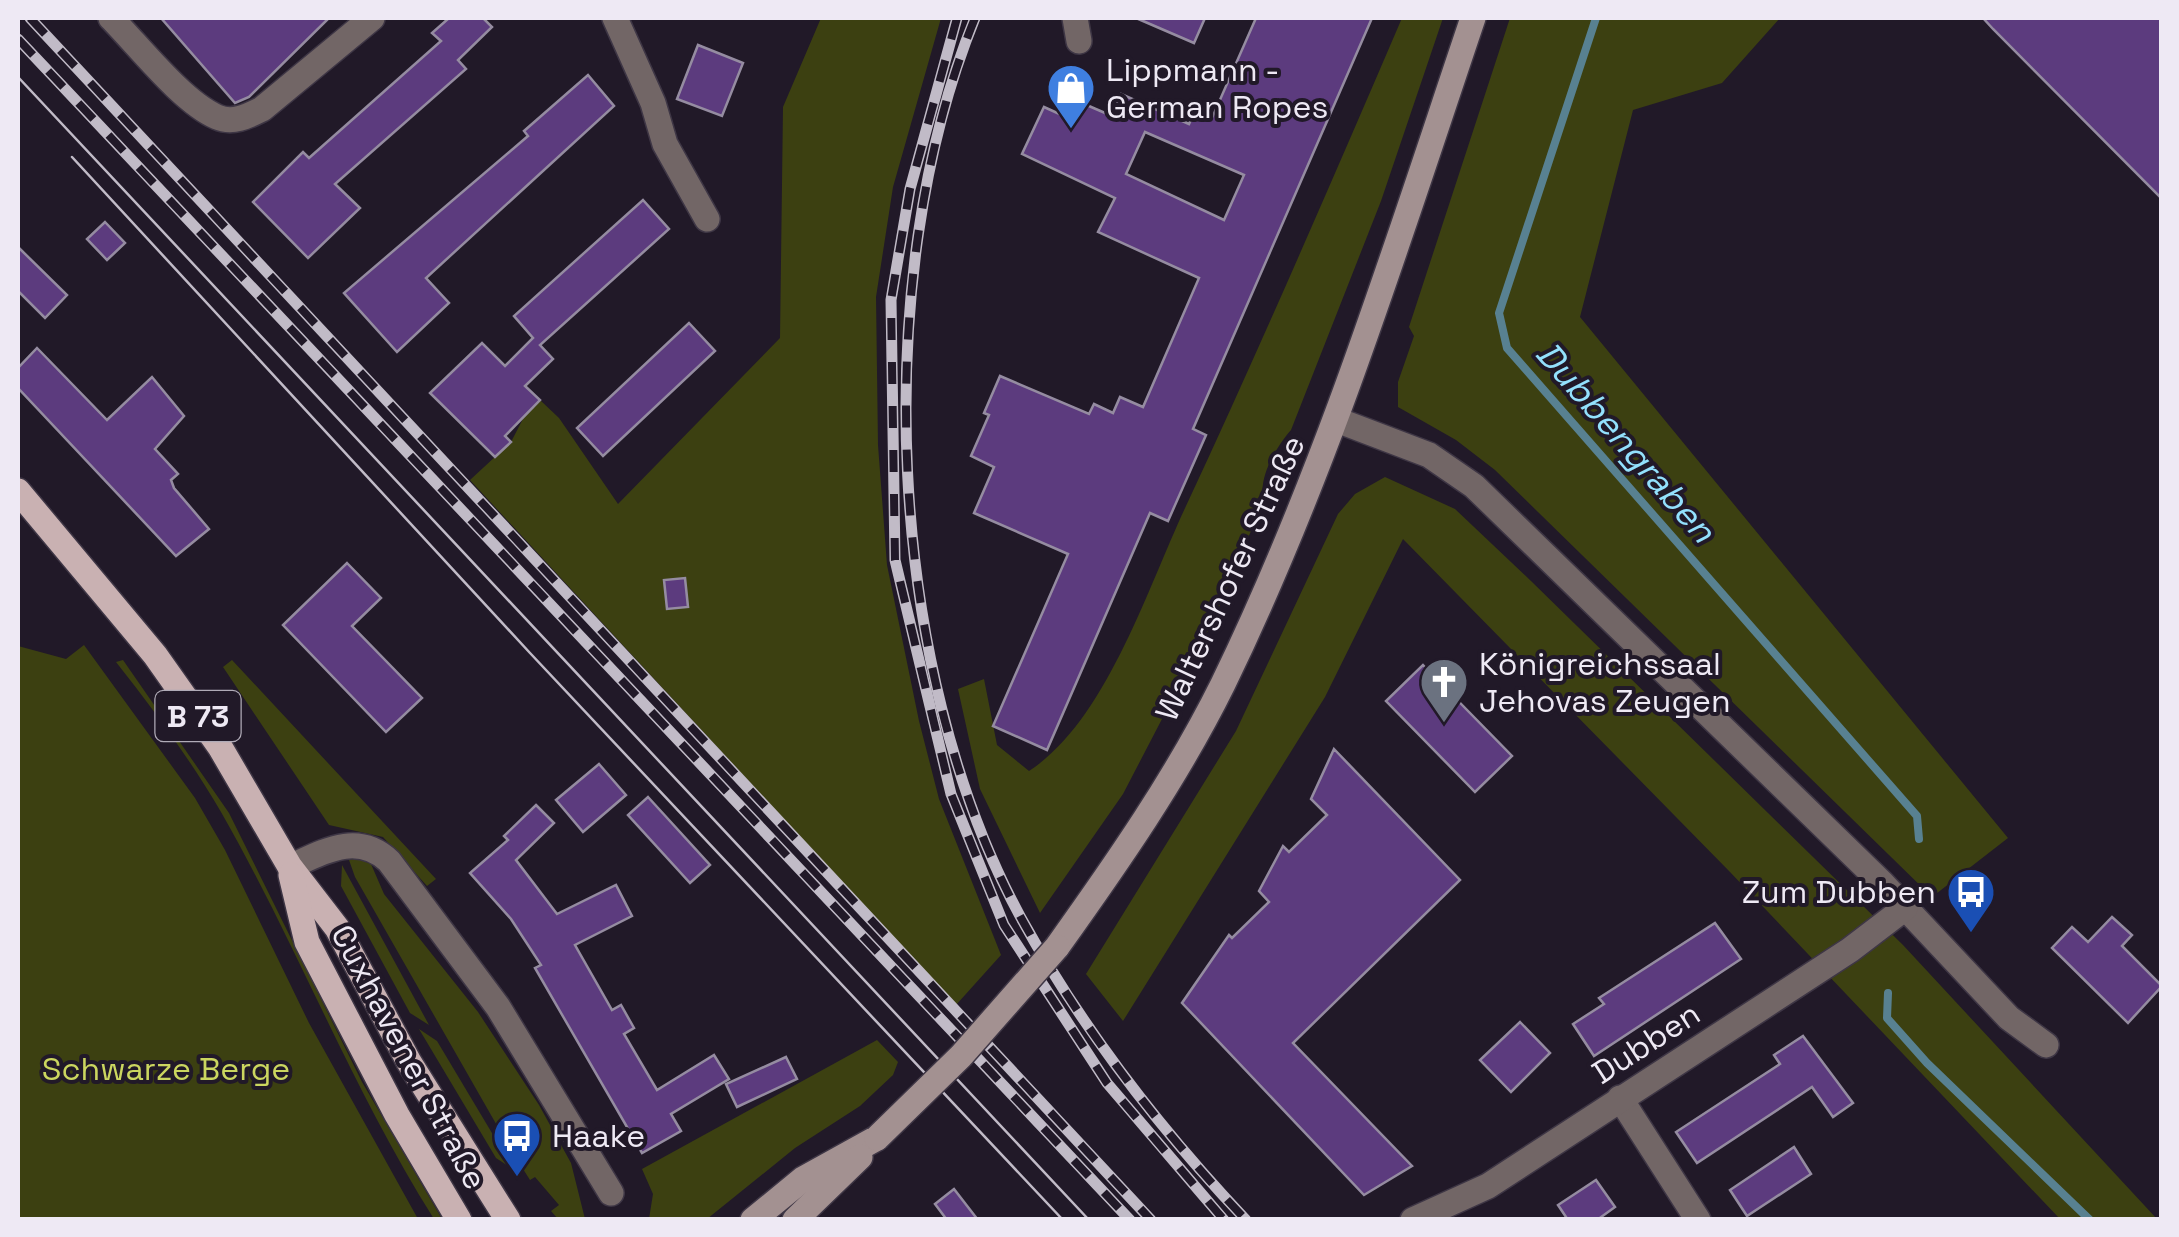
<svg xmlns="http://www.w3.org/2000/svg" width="2179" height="1237" viewBox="0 0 2179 1237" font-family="'Space Grotesk',sans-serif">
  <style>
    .green { fill: #3c4011 }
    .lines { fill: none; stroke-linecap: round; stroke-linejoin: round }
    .stream { stroke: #588191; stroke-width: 8 }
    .building { fill: #5c3b7e; stroke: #958ca1; stroke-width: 2.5; fill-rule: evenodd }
    .minor-casing { stroke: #3e3645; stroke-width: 28 }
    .secondary-casing { stroke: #3e3645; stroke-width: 28 }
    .primary-casing { stroke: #3e3645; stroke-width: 28 }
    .minor { stroke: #726666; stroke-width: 25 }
    .secondary { stroke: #a39191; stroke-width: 25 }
    .primary { stroke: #c9b1b2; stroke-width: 25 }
    .tram { stroke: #c1bbc7; stroke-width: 2.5 }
    .rail-casing { stroke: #c1bbc7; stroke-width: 11 }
    .rail { stroke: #211928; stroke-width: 8; stroke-dasharray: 22; stroke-linecap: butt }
    .secondary-bridge-casing { stroke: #3e3645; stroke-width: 28; stroke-linecap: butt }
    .secondary-bridge { stroke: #a39191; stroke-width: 25 }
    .labels { text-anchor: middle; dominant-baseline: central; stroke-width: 8; stroke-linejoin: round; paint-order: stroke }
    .shield { fill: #211928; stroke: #b0abb7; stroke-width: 2.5 }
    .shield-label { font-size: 30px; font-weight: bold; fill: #eee9f4 }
    .poi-label { font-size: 32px; fill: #eee9f4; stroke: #211928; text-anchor: start }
    .street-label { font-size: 32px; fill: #eee9f4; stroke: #211928 }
    .park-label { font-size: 32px; fill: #cbd65f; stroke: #211928 }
    .water-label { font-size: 35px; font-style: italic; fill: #93e1fd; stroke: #211928 }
  </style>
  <rect width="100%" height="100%" fill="#211928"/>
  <g class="green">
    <polygon points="821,18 941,18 893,187 876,297 878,445 887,565 919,721 939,799 1001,955 956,1005 470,480 511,442 525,415 540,400 559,418 618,504 780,338 783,107"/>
    <path d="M1402 18H1443L1381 201 1291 430C1277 446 1257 478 1264 500L1214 619 1123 794 1040 913 980 789 958 689 984 679 997 745 1029 771C1106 721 1147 589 1186 506 1261 345 1332 181 1402 18Z"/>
    <polygon points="1510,18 1780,18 1722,83 1633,110 1580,317 2008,838 1932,897 1495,470 1456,440 1398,407 1398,382 1414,336 1409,327"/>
    <polygon points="1385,477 1455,509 1531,581 1903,945 2157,1219 2060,1219 1730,872 1403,539 1325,697 1123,1021 1086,974 1236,731 1338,514 1355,494"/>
    <polygon points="84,645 195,798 225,850 309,1023 418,1219 18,1219 18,646 66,659"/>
    <path d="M123 660 229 813 362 1082 442 1219H434C352 1089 297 945 221 812 190 759 154 710 116 662Z"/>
    <polygon points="232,660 436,879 427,886 383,837 329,825 223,667"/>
    <polygon points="357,858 371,864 384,894 478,1012 539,1105 571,1163 585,1219 558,1219 551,1211 559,1205 535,1177 530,1180 511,1150 355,877 349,860"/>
    <polygon points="342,865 429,1025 410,1013 341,886"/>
    <polygon points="419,1029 437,1041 514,1170 496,1158"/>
    <polygon points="877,1040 898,1062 893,1075 860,1106 795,1148 707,1219 649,1219 653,1194 642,1169"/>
  </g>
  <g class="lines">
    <g class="stream">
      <polyline points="1596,18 1499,313 1507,348 1917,816 1919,839"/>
      <polyline points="1888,993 1887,1018 1927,1063 2090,1220"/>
    </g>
  </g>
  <g class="building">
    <polygon points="161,18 329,18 249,97 235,103"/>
    <polygon points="449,18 483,18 492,27 458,60 466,69 335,184 360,208 308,258 253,202 303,152 309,158 441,41 432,33"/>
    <polygon points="1136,18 1205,18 1194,43"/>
    <path d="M1256 18H1372L1193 429 1206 435 1168 521 1150 513 1047 750 993 726 1068 554 974 513 994 467 971 456 989 415 984 413 1000 376 1089 414 1094 404 1113 413 1120 397 1143 407 1199 278 1098 232 1115 198 1022 154 1044 107 1075 121 1082 103 1112 116 1121 94 1189 124 1195 111 1212 118ZM1145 132 1244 175 1224 220 1126 174Z"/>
    <polygon points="1983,18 2162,18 2162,199 1993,29"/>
    <polygon points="698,45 743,63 722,116 677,99"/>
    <polygon points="588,75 614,106 426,278 449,303 397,352 344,293 528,136 524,131"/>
    <polygon points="643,200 669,229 540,345 553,359 525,386 540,400 505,436 511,442 495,457 430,393 482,343 505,366 533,338 514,316"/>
    <polygon points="105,222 125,243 107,260 87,239"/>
    <polygon points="18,247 67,295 45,318 18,291"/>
    <polygon points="689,323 715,351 603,456 577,428"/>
    <polygon points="37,348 107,420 152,377 184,416 155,449 178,474 171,480 174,488 209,529 176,556 18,388 18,368"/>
    <polygon points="347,563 381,598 352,626 422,698 386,732 283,625"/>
    <polygon points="685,578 688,607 667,609 664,580"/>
    <polygon points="1423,665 1512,756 1475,792 1386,701"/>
    <polygon points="1334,749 1460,880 1293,1043 1412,1166 1364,1195 1182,1003 1229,935 1232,938 1269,902 1259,891 1283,846 1289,852 1327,815 1311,799"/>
    <polygon points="599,764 626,795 583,832 556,800"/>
    <polygon points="648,797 710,865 690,883 628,815"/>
    <polygon points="536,805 554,823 516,860 557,914 616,885 632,916 575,945 612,1010 621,1005 634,1028 624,1034 657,1090 714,1055 729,1079 671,1114 681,1131 642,1153 535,968 541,965 511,919 470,873 508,840 504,836"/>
    <polygon points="2112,917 2132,935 2122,946 2162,986 2128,1023 2052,948 2072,927 2088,942"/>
    <polygon points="1715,923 1741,959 1594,1056 1573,1024 1604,1004 1599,998"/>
    <polygon points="1520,1022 1550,1053 1511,1092 1480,1060"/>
    <polygon points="1803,1036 1853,1103 1833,1117 1812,1087 1697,1163 1676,1132 1780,1064 1774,1055"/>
    <polygon points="786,1057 797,1079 737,1107 726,1084"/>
    <polygon points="1794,1147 1811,1174 1747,1216 1730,1190"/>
    <polygon points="1596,1180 1615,1207 1597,1220 1568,1220 1558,1205"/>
    <polygon points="954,1189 978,1220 947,1220 935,1204"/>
  </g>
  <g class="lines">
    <g class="minor-casing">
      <g id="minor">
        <path d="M111 18C138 45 182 102 217 117 233 124 248 116 262 109L372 18"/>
        <polyline points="615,18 653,103 665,144 707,219"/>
        <polyline points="1075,18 1079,41"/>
        <polyline points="1337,420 1429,455 1474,486 1883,884 2009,1018 2046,1045"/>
        <path d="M290 867C323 852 357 831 389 861L498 1007 611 1193"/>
        <polyline points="1620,1098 1698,1220"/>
        <polyline points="1413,1220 1488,1186 1850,950 1905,908"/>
      </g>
    </g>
    <g class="secondary-casing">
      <g id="secondary">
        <path d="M1057 947C1117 863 1177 777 1223 684 1327 470 1397 243 1473 18"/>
        <polyline points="753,1220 803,1179 877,1138"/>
        <polyline points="795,1220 860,1157"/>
      </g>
    </g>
    <g class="primary-casing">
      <g id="primary">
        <polyline points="18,491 155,655 220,747 290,867 337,928 409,1062 508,1220"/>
        <polyline points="291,875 307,942 397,1115 459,1220"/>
      </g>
    </g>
    <use href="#minor" class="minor"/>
    <use href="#secondary" class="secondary"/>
    <use href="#primary" class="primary"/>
    <g class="tram">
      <polyline points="18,77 1089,1220"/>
      <polyline points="72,157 530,653 1063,1220"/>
    </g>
    <g class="rail-casing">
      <g id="rail">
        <polyline points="30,18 1151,1220"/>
        <polyline points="957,18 910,189 891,300 895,560 951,794 1004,925 1107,1083 1224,1220"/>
        <path d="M975 18C869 277 886 669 1020 916 1081 1027 1159 1128 1246 1220"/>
        <polyline points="18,39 1130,1220"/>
      </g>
    </g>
    <use href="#rail" class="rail"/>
    <g class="secondary-bridge-casing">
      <polyline id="secondary-bridge" points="877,1138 961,1056 1057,947"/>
    </g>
    <use href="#secondary-bridge" class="secondary-bridge"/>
  </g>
  <defs>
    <g id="shop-pin" transform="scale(2.5)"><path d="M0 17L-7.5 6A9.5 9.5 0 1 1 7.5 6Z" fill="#3f7fe0" stroke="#211928"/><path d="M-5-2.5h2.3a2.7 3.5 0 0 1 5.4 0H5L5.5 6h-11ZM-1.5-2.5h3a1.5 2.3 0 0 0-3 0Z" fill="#fff"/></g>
    <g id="church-pin" transform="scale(2.5)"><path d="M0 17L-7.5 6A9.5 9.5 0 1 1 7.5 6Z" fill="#6b7280" stroke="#211928"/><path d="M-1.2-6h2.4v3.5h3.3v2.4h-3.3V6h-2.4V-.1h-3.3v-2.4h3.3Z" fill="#fff"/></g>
    <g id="bus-pin" transform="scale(2.5)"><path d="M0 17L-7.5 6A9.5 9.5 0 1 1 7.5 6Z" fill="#1a4fb4" stroke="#211928"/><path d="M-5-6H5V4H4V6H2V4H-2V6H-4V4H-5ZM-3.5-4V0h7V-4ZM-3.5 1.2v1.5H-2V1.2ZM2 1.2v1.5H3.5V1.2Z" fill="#fff"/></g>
  </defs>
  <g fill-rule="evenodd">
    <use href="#shop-pin" x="1071" y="88"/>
    <use href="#church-pin" x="1444" y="682"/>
    <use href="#bus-pin" x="1971" y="892"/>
    <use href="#bus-pin" x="517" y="1136"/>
  </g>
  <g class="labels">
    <rect class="shield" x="155.5" y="691" width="85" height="50" rx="8"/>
    <g class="shield-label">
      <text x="198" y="716">B 73</text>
    </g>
    <g class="poi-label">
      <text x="1106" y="70">Lippmann -<tspan x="1106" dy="37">German Ropes</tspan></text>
      <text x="1479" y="664">Königreichssaal<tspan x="1479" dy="37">Jehovas Zeugen</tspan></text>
      <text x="1936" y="892" text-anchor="end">Zum Dubben</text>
      <text x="552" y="1136">Haake</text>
    </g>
    <g class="street-label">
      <text transform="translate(1230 578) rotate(-65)">Waltershofer Straße</text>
      <text transform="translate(1646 1043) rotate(-33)">Dubben</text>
      <text transform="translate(409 1057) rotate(62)">Cuxhavener Straße</text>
    </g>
    <g class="park-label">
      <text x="166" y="1069">Schwarze Berge</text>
    </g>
    <g class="water-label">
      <text transform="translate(1626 442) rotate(49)">Dubbengraben</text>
    </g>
  </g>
  <rect width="2179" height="1237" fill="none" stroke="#eee9f4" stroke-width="40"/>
</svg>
